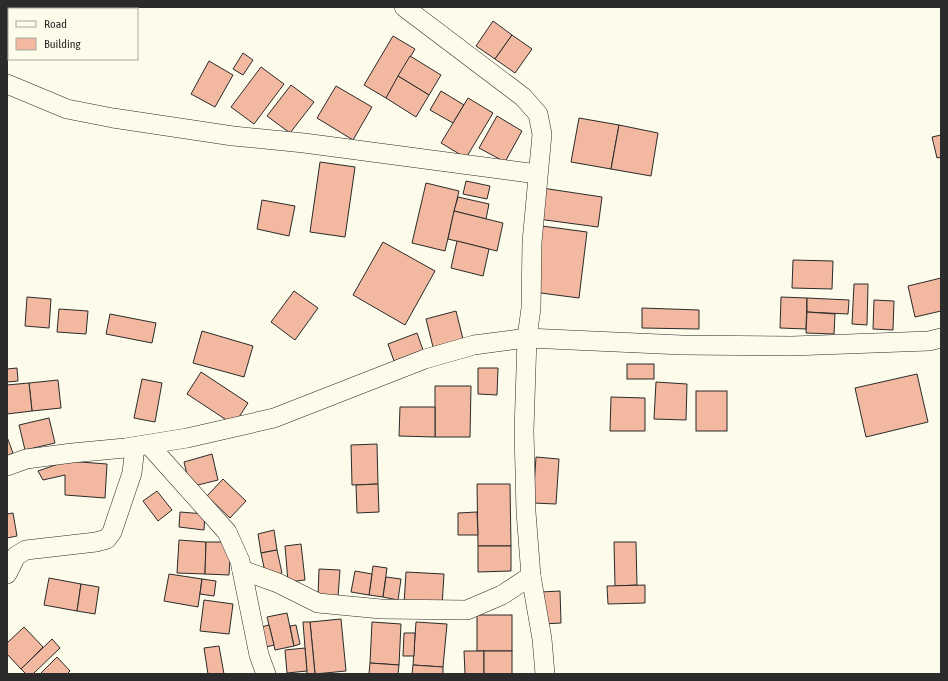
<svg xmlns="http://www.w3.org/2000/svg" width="948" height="681" viewBox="0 0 948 681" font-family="'Asap Condensed',sans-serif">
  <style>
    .building { fill: #f2b8a0; stroke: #2b2b2b }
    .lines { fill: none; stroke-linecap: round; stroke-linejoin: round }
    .street-casing { stroke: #2b2b2b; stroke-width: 20 }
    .street { stroke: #fdfbea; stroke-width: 19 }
  </style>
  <rect width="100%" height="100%" fill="#fdfbea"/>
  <g class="building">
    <polygon points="493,21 512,35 495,59 476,46"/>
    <polygon points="512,35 532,49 515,73 495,59"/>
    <polygon points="393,36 415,49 386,98 364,85"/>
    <polygon points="243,53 253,60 243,75 233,69"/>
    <polygon points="410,56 441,75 429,95 398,76"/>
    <polygon points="209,61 233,75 215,107 191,94"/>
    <polygon points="261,67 284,84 254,124 231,107"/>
    <polygon points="398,76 429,95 416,117 386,98"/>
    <polygon points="291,85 314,102 290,133 267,116"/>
    <polygon points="336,86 372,107 353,140 317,118"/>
    <polygon points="441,91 464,105 453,123 430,110"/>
    <polygon points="468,98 493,113 466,158 441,143"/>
    <polygon points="497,116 522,131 505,162 479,148"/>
    <polygon points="579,118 619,125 611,169 571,162"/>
    <polygon points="619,125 658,133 651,176 611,169"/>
    <polygon points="941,135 941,157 937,158 932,137"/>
    <polygon points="320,162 355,167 345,237 310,232"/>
    <polygon points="466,181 490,186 487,199 463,194"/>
    <polygon points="426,183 459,191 445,251 412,243"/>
    <polygon points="542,188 602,197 598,227 538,219"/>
    <polygon points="458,197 489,204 486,219 454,211"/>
    <polygon points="262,200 295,206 289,236 257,229"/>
    <polygon points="454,211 503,223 497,251 448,239"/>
    <polygon points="542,226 587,232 579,298 533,292"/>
    <polygon points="457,241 489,249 483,276 451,268"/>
    <polygon points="383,242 435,271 405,325 353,295"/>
    <polygon points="793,260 833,261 832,289 792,288"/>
    <polygon points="941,278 941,311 915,317 908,286"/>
    <polygon points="854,284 868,284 867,325 852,324"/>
    <polygon points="294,291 318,308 295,340 271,322"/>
    <polygon points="27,297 51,299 49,328 25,326"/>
    <polygon points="781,297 807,298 806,329 780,328"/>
    <polygon points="807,298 849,300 848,314 807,312"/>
    <polygon points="874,300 894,301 893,330 873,329"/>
    <polygon points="642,308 699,310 699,329 642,328"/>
    <polygon points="59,309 88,311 86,334 57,332"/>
    <polygon points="456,311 463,339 433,347 426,319"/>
    <polygon points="807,312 835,314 834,334 806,333"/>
    <polygon points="110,314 156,323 152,343 106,334"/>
    <polygon points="202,331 253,346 244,377 193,363"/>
    <polygon points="417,333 423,350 394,361 388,344"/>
    <rect x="627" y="364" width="27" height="15"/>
    <polygon points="17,368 18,381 7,382 7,369"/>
    <polygon points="478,368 498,368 497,395 478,394"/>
    <polygon points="201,372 248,403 234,425 187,394"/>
    <polygon points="917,374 928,422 866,437 855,388"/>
    <polygon points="142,379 162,383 155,422 134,418"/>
    <polygon points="58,380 61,408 32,411 29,383"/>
    <polygon points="656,382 687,384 686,420 654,419"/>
    <polygon points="29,383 32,411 7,414 7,385"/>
    <polygon points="435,386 471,386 470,437 435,437"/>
    <rect x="696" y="391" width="31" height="40"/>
    <polygon points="611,397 645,398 645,431 610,431"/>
    <polygon points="400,407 435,407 435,437 399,436"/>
    <polygon points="49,418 55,443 25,450 19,425"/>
    <polygon points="7,437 13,453 7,456"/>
    <polygon points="377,444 378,484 352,485 351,445"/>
    <polygon points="212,454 218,480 190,487 184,462"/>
    <polygon points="536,457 559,459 556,504 533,503"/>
    <polygon points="67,461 107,464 105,498 65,495 65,475 43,480 38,471"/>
    <polygon points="223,479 246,501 230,518 207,496"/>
    <polygon points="378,484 379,512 357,513 356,485"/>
    <polygon points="477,484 510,484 511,546 478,546"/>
    <polygon points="157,491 172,510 158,521 143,501"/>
    <polygon points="180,512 205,514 204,530 179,527"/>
    <polygon points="477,512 478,535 458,535 458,513"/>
    <polygon points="13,513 17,536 7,538 7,514"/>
    <polygon points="274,530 277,550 261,553 258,534"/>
    <polygon points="179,540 206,542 205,574 177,573"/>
    <polygon points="206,542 231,542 229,575 205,574"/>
    <polygon points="614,542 636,542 637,585 615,586"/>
    <polygon points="301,544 305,580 288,582 285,546"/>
    <polygon points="478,546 511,546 511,571 478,572"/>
    <polygon points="277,550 282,573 266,577 261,553"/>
    <polygon points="373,566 387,568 383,597 369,595"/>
    <polygon points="319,569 340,570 338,597 318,596"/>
    <polygon points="355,571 372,574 369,595 351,592"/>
    <polygon points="406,572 444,574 442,606 404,604"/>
    <polygon points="169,574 202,579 198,607 164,601"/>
    <polygon points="386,577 401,579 398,600 383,597"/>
    <polygon points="49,578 81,584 77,611 44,605"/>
    <polygon points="202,579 216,581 214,596 200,594"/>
    <polygon points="81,584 99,587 95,614 77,611"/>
    <polygon points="645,585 645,603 608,604 607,586"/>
    <polygon points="560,591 561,623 543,624 541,592"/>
    <polygon points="204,600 233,604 229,634 200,631"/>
    <polygon points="287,613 294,646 275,650 267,617"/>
    <rect x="477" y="615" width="35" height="36"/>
    <polygon points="341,619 346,671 315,674 310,622"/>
    <polygon points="303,622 310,622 315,674 307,674"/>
    <polygon points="372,622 401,624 399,665 370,663"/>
    <polygon points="416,622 447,624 443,667 413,665"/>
    <polygon points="269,625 274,645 262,648 257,628"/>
    <polygon points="296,625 300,644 294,646 290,626"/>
    <polygon points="24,627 43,647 21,669 7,654 7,643"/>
    <polygon points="404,633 415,633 414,656 403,656"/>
    <polygon points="52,639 60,648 33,674 26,674 21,669"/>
    <polygon points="219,646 224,674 208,674 204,648"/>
    <polygon points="305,648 307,671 287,673 285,650"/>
    <polygon points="464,651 484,651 484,674 465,674"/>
    <rect x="484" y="651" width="28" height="23"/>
    <polygon points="57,657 70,671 67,674 40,674"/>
    <polygon points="370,663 399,665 398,674 369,674"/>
    <polygon points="413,665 443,667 443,674 412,674"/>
  </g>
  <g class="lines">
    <g class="street-casing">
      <g id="street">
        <polyline points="404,7 523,97 538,114 542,134 532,242 531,308 527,338 524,431 526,512 531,576 542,639 545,674"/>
        <polyline points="7,84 67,109 113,118 233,136 304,143 537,174"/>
        <polyline points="149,445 227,532 240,561 259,655 266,674"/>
        <polyline points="7,466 26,459 72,453 125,448 187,438 274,418 425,359 474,345 527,338 682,345 792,346 929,341 941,338"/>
        <polyline points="242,570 278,583 318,603 381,609 467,610 502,595 531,576"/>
        <polyline points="7,574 16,556 26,550 96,542 107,539 112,532 132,473 135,447"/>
      </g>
    </g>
    <use href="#street" class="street"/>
  </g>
  <rect width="948" height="681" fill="none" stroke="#2b2b2b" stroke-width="16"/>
  <rect x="8" y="8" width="130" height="52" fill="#fdfbea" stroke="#a9a89e"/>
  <rect x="16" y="21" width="20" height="6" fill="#fdfbea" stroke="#a9a89e"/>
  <text x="44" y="28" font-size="12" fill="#2b2b2b">Road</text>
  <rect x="16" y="38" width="20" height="12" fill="#f2b8a0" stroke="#a9a89e"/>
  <text x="44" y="48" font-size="12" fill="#2b2b2b">Building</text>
</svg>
